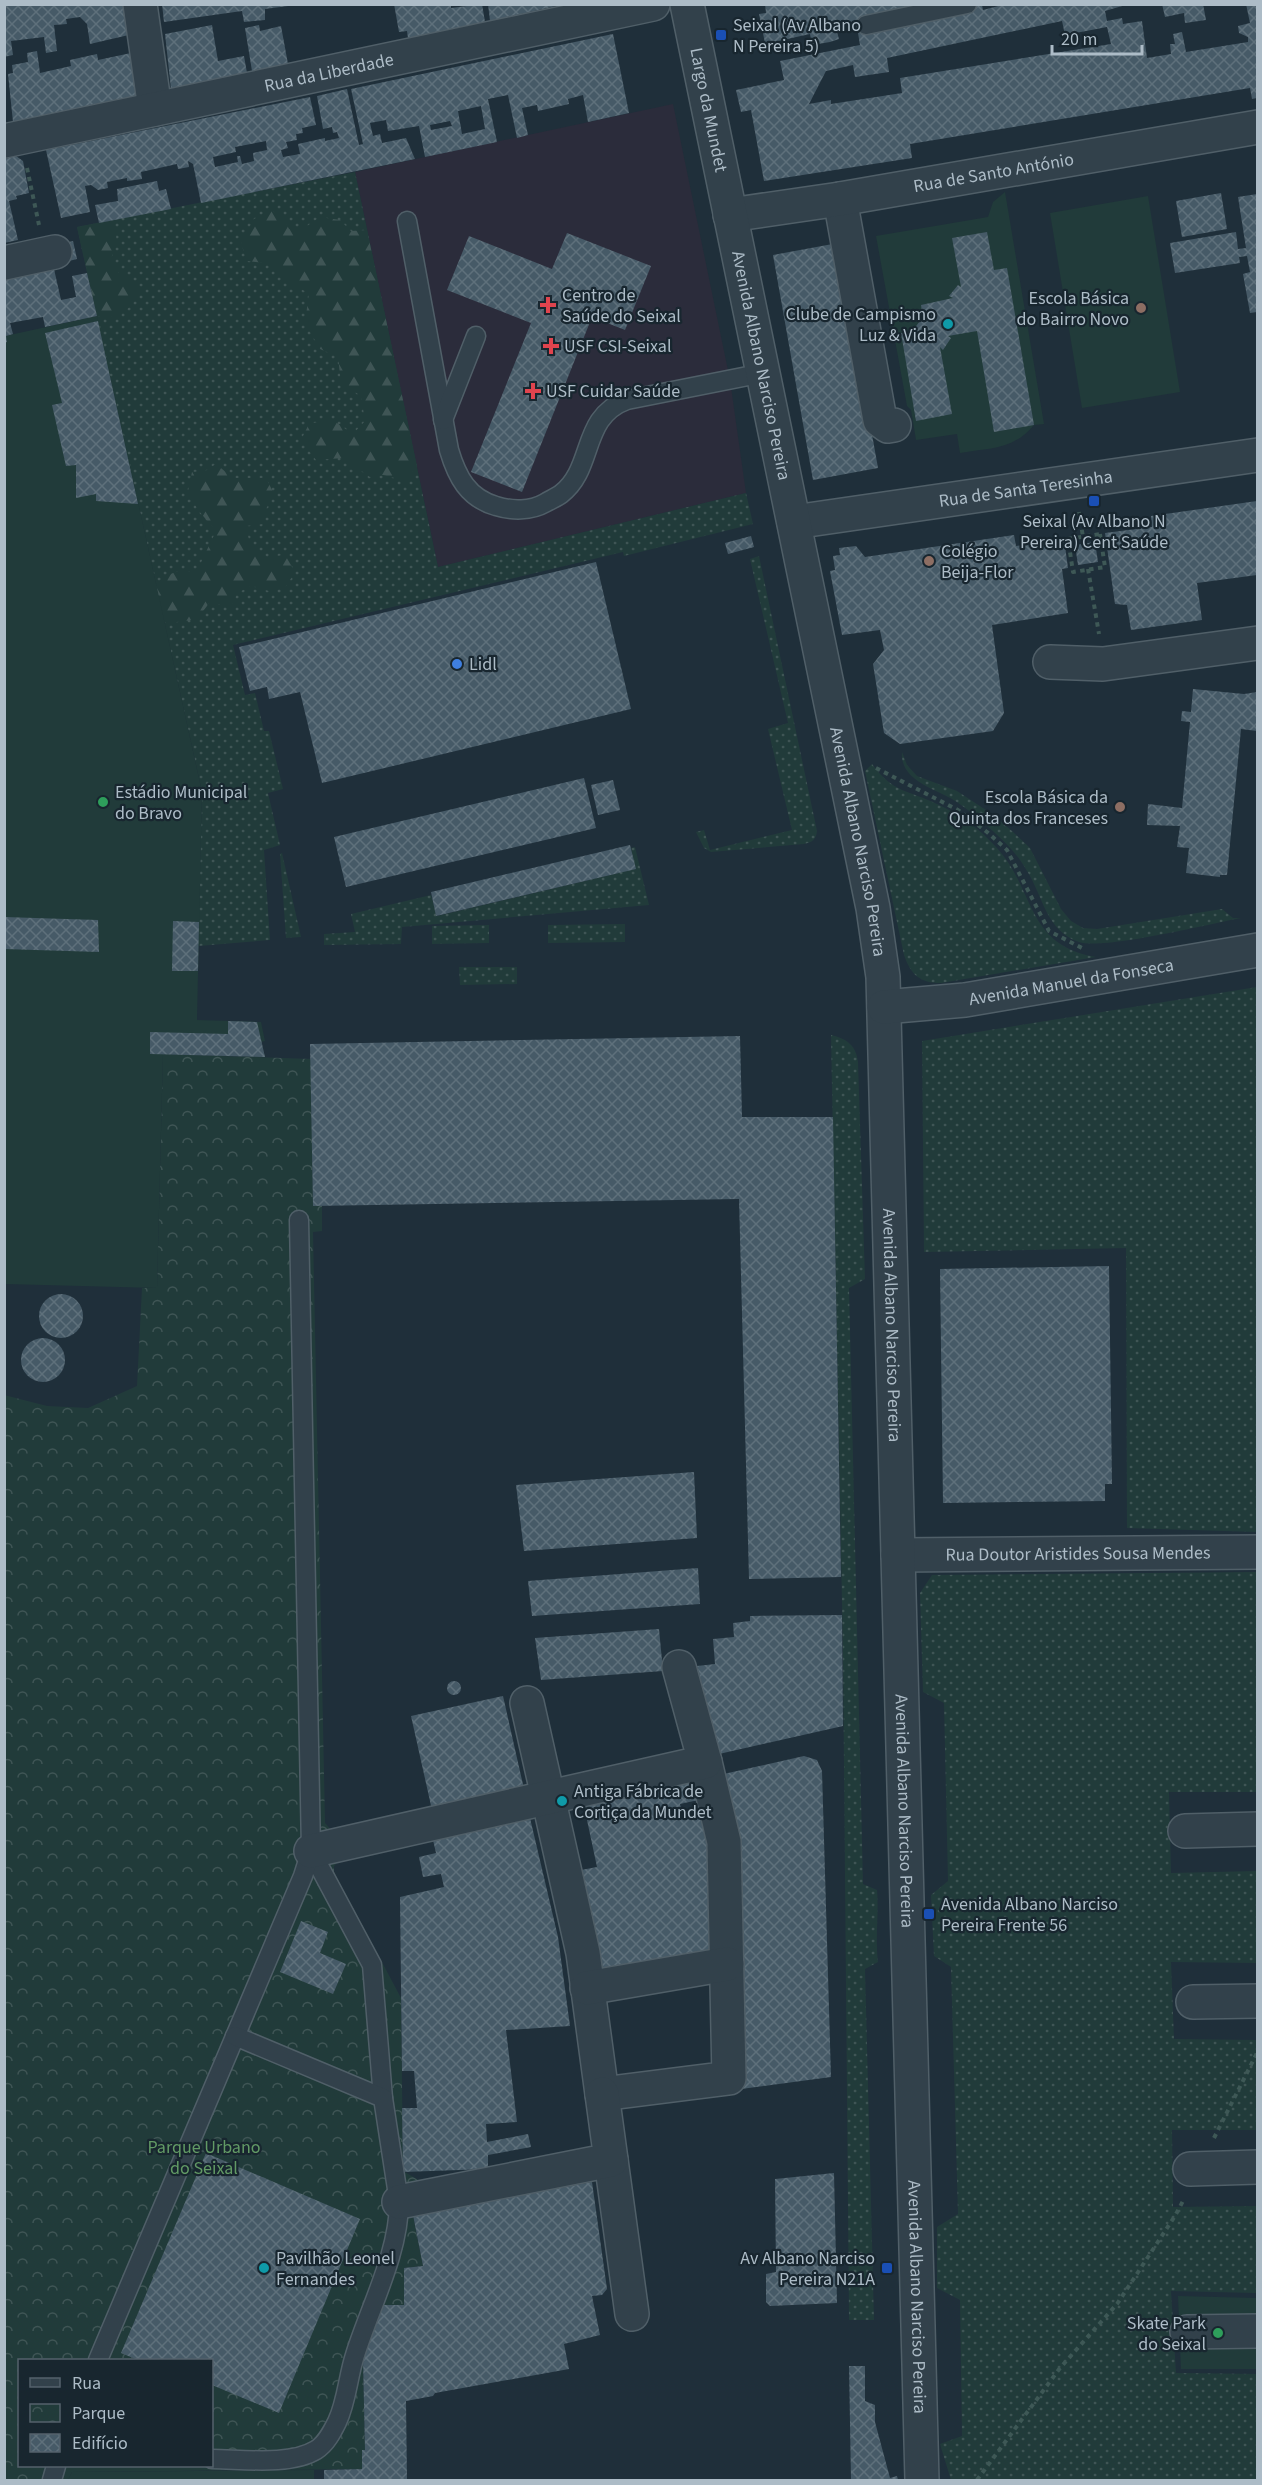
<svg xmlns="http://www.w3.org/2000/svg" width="1262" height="2485" viewBox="0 0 1262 2485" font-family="'Source Sans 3',sans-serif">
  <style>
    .medical { fill: #2b2c3b }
    .grass { fill: url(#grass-dots) }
    .forest { fill: url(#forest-firs) }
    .park { fill: url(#park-crowns); fill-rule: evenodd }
    .pitch { fill: #213b3a }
    .building { fill: url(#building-cross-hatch); fill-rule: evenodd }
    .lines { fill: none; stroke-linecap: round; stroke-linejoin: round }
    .service-casing { stroke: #505f68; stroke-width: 21 }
    .minor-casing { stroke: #505f68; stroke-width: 36 }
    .tertiary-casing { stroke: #505f68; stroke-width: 36 }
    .path { stroke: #3e5856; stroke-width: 4; stroke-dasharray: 4.5 4.5; stroke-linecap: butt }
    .service { stroke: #32414b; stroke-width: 18 }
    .minor { stroke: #32414b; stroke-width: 33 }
    .tertiary { stroke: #32414b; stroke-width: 33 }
    .transit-dot { fill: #1a4fb4; stroke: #18262f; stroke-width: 2 }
    .health-dot { fill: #e0444e; stroke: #18262f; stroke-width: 2 }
    .education-dot { fill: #8d6e63; stroke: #18262f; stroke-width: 2 }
    .culture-dot { fill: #0f9aa8; stroke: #18262f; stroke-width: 2 }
    .shop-dot { fill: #3f7fe0; stroke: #18262f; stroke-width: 2 }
    .leisure-dot { fill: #2e9e5b; stroke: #18262f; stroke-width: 2 }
    .labels { text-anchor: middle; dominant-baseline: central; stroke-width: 4.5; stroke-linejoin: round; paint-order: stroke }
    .poi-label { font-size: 18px; fill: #adbcc7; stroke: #18262f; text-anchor: start }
    .street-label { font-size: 18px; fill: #adbcc7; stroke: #18262f }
    .park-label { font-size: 18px; fill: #629a65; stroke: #18262f }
  </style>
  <defs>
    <pattern id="grass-dots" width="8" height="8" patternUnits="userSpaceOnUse" patternTransform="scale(1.5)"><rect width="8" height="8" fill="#213b3a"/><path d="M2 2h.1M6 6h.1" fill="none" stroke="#3f5555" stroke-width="1.8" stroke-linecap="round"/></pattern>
    <pattern id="forest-firs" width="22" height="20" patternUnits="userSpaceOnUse" patternTransform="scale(1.5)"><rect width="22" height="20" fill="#213b3a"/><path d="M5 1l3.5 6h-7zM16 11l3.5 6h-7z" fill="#3f5555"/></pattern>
    <pattern id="park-crowns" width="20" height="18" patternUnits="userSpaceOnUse" patternTransform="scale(1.5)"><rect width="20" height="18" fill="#213b3a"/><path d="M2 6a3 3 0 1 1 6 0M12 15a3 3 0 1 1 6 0" fill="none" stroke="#3f5555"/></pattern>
    <pattern id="building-cross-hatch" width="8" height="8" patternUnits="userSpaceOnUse" patternTransform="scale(1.5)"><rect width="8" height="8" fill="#465a67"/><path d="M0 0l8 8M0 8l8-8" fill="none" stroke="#5e707b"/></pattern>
  </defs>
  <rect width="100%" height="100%" fill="#1f2f3a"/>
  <polygon class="medical" points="673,104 730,380 746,493 438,567 355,172"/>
  <g class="grass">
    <polygon points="355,172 438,567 746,493 753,524 624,556 623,552 233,645 245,695 255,693 264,731 269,731 283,789 268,793 280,845 264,850 270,940 198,946 202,792 77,227"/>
    <path d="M759 556 817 831C816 840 812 842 804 844L711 852 704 848 696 832 704 830 710 850 792 830 768 729 788 723 750 559Z"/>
    <path d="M902 752 907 765 917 776 957 791 992 814 1012 831 1030 848 1061 909 1071 921 1083 928 1097 929 1222 909 1233 918H1241C1209 924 1104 950 1079 942 1046 931 1043 896 1027 871 1019 856 1007 844 995 833 981 820 968 809 952 799 933 788 900 780 902 752Z"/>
    <path d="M872 764C893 793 908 790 937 804 959 814 980 829 996 847 1036 890 1025 945 1096 957L941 983C920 983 911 975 904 955L865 771Z"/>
    <polygon points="635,847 649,905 402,927 401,944 324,945 324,934 355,932 351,914 431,895 437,916 635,869 631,848"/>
    <polygon points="282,853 301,937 286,938 280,854"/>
    <polygon points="625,924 625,942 548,943 548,925"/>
    <polygon points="489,925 489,943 432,944 432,926"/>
    <polygon points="459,967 517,967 517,984 460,985"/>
    <polygon points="1257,987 1257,1532 1127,1528 1126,1248 924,1252 922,1041"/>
    <path d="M831 1035C847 1039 856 1045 858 1062L865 1279 849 1288 863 1884 877 1890C879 1914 875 1938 878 1962L865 1969 874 2320H849V2316L843 1654Z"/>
    <polygon points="1257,1572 1257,1792 1169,1792 1171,1873 1257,1871 1257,1963 1171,1962 1174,2039 1257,2040 1257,2130 1172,2130 1173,2207 1257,2206 1257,2293 1171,2291 1176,2373 1257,2374 1257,2480 951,2480 940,2444 962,2436 960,2300 937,2288 937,2227 958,2214 951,1967 934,1956 931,1895 948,1881 944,1703 923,1692 920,1593 932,1575"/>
  </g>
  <g class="forest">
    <polygon points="271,210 284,218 289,229 307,226 320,217 340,220 351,231 367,230 417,466 406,481 383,475 370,477 343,458 316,460 301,440 309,424 331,419 353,434 365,421 361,396 341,383 338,357 320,349 305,323 309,293 284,281 272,264 247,261 241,243 254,219"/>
    <path d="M108 221C121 231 116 245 111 259L120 275 138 283 141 294C126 310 121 321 97 316L77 227Z"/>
    <path d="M216 464 233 478H266L274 494 265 511 263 524 246 526 250 545 267 557 285 555 295 572 285 588 269 591 251 586 237 593 232 606 209 603C196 623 187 622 164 622L156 586C169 573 177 568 196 573L216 531 198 510 188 491 192 472 205 471Z"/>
  </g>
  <path class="park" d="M163 1054 311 1059 313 1206H322V1231L313 1232 325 1823 333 1832 339 1861 334 1866V1872L401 1998 403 2171 420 2181 413 2216 423 2266 404 2268V2305H382L363 2359 365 2450H362V2469L72 2472 68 2480H5L4 1395 47 1406 88 1408 137 1386 142 1288H157ZM20 2360H212V2466H20Z"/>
  <g class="pitch">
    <path d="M1005 192 1044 424 1034 425C1013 450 990 448 960 453L957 434 916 440 911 410 907 406 876 236 988 217 993 202Z"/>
    <polygon points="1148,196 1180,392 1082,408 1050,213"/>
    <polygon points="97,316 202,792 197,1020 261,1022 265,1041 261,1042 265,1057 163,1054 157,1288 5,1284 5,336"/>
    <polygon points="1178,2296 1257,2298 1257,2369 1181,2369"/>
    <polygon points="314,2470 314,2480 68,2480 72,2472"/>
  </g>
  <g class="building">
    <polygon points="4,4 129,4 133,34 90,44 87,24 80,17 66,19 67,24 54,25 57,51 46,53 44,37 11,41 13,55 4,57"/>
    <polygon points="162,4 288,4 288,6 265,9 265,20 244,22 242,11 164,22"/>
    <polygon points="394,4 451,4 451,8 482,4 485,22 408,38 407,31 399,32"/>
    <polygon points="488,4 560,4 560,5 490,21"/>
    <polygon points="765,4 943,4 852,27 851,22 827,27 828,32 836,29 839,39 830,42 812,45 810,34 778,41 779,45 766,48 759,14 766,13"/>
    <path d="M1006 4H1129L1105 11 1107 21 1122 18 1123 24 1142 21 1147 58 1171 54 1170 44H1175L1173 34 1182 32 1186 52 1248 42V37L1239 33 1238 26 1250 23 1246 4H1257V98L1252 99 1250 88 910 144 912 158 764 181 751 110 741 112 736 90 784 80 780 61 860 45 858 33 880 29 899 21 901 28 917 24 916 19 937 15 938 19 961 15 959 11 982 5 983 10ZM1062 21 1065 35 1107 27 1111 44 900 78 902 93 831 104V100L809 104 826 71 853 65 855 77 889 72 887 58Z"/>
    <polygon points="1162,4 1203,4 1206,20 1185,23 1184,13 1165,17"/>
    <polygon points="212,25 218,61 244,56 247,73 171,89 165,34"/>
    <polygon points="259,25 260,31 281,26 288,64 252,71 245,28"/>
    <path d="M613 34 629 113 588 122 583 95 568 99 569 104 538 111 537 105 522 108 528 135 517 138 508 95 488 99 497 142 425 157 419 126 388 131 386 120 370 123 373 136 380 134 382 143 406 138 415 159 201 203 193 164 188 161 189 167 178 169 177 164 141 172 142 179 127 181V178L107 182 108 188 98 190 91 185 85 186 90 212 61 218 46 150 310 97 316 125 302 128 303 133 296 134 297 140 286 142 288 148 281 150 283 157 300 154 298 144 325 138V141L339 138 337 132 333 133 332 127 323 129 317 96 347 89 359 145 363 144 351 89ZM481 106 485 129 462 134 458 111ZM450 121 452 126 431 130 430 125ZM266 141 267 150 253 153 254 161 242 164 240 156H237L238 162 215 167 213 157 236 152 235 147Z"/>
    <polygon points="37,51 40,73 71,66 70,60 97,54 98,60 131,53 137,92 134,97 46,117 45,115 13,122 8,74 13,73 12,65 28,62 27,53"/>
    <polygon points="16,156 23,161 29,193 16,196 17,199 9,201 18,240 4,243 4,159"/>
    <polygon points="157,181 159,191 166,189 171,209 99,223 95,205 118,201 117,189"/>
    <polygon points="1221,193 1227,229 1182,237 1176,201"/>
    <polygon points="1257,194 1257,312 1250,313 1243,274 1250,272 1247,256 1239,257 1240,263 1175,273 1170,243 1236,232 1238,249 1246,248 1238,197"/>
    <polygon points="987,232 994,270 1007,268 1034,425 994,432 977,331 948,336 951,338 943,350 940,347 952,414 916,421 901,333 916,331 914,329 922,318 923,319 921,305 953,298 949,296 958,285 961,287 952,238"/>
    <polygon points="567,233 651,266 625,330 592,317 522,492 471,472 531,323 447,290 469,236 552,269"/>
    <polygon points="73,241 77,259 65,262 61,244"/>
    <polygon points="838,243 878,468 813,480 773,255"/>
    <polygon points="54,269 61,300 76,297 72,276 87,273 97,316 45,327 43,317 10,323 13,334 6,336 7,342 4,343 4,279"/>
    <polygon points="98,321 107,363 138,504 96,501 96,494 76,498 76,465 66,466 52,405 62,403 45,333"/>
    <polygon points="1257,501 1257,575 1197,583 1202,620 1131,630 1127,605 1115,604 1105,533 1152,527 1151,516"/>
    <polygon points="1014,535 1016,546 1064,539 1068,568 1062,569 1068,613 992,625 1004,713 993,731 900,744 884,733 873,664 884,650 880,630 842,635 830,571 835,570 833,556 840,555 839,548 856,546 865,557"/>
    <polygon points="751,536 754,547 728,554 725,543"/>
    <polygon points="1095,542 1098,562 1078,565 1075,545"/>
    <polygon points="596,562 631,709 322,783 300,692 269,699 267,687 250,691 239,647"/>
    <polygon points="1193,689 1244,694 1257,692 1257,731 1241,729 1227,875 1220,875 1220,877 1186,873 1189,848 1177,847 1180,826 1147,825 1148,804 1182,808 1190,722 1181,721 1182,711 1191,712"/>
    <polygon points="584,778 596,828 346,887 334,837"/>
    <polygon points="613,780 620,810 598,815 591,785"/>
    <polygon points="630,845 636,869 436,916 431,892"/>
    <polygon points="4,917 98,920 99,952 4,949"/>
    <polygon points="173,921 199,922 198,971 172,971"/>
    <polygon points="228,1021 257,1022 265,1057 150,1054 150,1032 228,1034"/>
    <polygon points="740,1036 742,1117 833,1117 841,1577 749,1579 739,1199 313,1206 310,1044"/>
    <polygon points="1109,1266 1112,1484 1105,1484 1105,1501 943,1503 940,1269"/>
    <circle cx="61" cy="1316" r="22"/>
    <circle cx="43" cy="1360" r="22"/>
    <polygon points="694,1472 697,1538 524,1551 516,1485"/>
    <polygon points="698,1568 700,1604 532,1616 528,1581"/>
    <polygon points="842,1615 843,1726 719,1754 697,1666 715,1664 713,1639 734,1637 733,1623 750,1621 750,1616"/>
    <polygon points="659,1629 663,1671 541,1680 535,1638"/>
    <circle cx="454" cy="1688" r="7"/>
    <polygon points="503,1696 524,1789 432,1810 411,1716"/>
    <polygon points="804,1756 817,1760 822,1771 831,2077 741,2089 735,1845 719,1775"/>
    <polygon points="699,1781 703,1799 680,1804 684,1820 707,1815 716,1961 604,1976 581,1870 597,1867 584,1806"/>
    <polygon points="530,1818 558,1937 570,2026 506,2030 517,2122 486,2124 487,2142 528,2134 531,2147 488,2155 488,2169 403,2172 402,2108 417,2108 414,2071 402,2071 400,1897 444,1887 441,1874 423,1877 419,1857 436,1853 433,1840"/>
    <polygon points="301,1921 328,1932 320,1953 346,1964 333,1994 280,1972"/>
    <polygon points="206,2153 360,2219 279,2413 212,2385 212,2360 138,2360 121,2353"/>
    <polygon points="834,2173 837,2303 770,2306 766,2302 766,2274 776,2272 775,2179"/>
    <polygon points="592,2182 607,2289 602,2295 592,2296 600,2335 564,2344 569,2369 435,2393 433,2396 406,2401 407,2480 324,2480 324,2470 362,2469 362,2450 365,2450 363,2359 382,2305 404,2305 404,2268 423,2266 413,2215"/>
    <polygon points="849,2366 865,2366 865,2401 875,2405 875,2422 890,2478 897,2476 898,2480 851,2480"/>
  </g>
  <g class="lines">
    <g class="service-casing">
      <g id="service">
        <polyline points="866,25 967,4"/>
        <path d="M407 221 449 450C457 477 468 498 496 506 512 511 531 511 545 503 550 500 557 497 561 494 595 468 580 417 627 400L763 373"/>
        <polyline points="443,420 476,336"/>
        <polyline points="311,1851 372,1965 383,2098"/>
        <polyline points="98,2360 303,1876 311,1851 299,1220"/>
        <path d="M212 2459C241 2459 290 2466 316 2450 326 2444 332 2432 337 2422 347 2401 348 2376 355 2355 370 2307 399 2253 399 2202L383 2098 235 2036"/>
        <polyline points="52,2480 56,2466"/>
      </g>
    </g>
    <g class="minor-casing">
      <g id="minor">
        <polyline points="140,4 155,109"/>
        <path id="s1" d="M4 141 653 4"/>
        <polyline points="840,199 880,420 888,426 894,425"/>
        <path id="s2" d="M730 215 840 199 1258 127"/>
        <polyline points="4,263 55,252"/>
        <path id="s3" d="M794 522 1258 455"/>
        <polyline points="1050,662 1103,664 1258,643"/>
        <path id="s4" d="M898 1555 1258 1552"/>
        <polyline points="527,1703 583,1953 602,2094 729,2078 724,1842 705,1762"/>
        <polyline points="1185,1831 1258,1829"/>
        <polyline points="311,1851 705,1762 679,1667"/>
        <polyline points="587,1988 727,1964"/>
        <polyline points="1193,2002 1258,2001"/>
        <polyline points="611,2160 632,2314"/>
        <polyline points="1190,2169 1258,2167"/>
        <polyline points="399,2202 611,2160 602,2094"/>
        <polyline points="1187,2332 1258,2331"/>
      </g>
    </g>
    <g class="tertiary-casing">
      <g id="tertiary">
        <path id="s5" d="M687 4 873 908 883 977 922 2480"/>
        <path id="s6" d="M884 1007 965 1000 1258 950"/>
      </g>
    </g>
    <g class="path">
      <polyline points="27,168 39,225"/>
      <polyline points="1079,512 1083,537"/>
      <polygon points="1100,534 1105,567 1073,572 1068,539"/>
      <polyline points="1088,569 1099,634"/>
      <polyline points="876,768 958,810 987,832 1007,850 1049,931 1082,948"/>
      <polyline points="1214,2138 1258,2051"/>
      <polyline points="977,2480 1060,2368 1117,2304 1175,2216 1184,2199"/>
    </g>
    <use href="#service" class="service"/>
    <use href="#minor" class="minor"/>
    <use href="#tertiary" class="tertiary"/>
  </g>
  <g class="transit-dot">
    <rect x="715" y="29" width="12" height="12" rx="3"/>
    <rect x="1088" y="495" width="12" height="12" rx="3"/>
    <rect x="923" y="1908" width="12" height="12" rx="3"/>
    <rect x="881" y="2262" width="12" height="12" rx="3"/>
  </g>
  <g class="health-dot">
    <path d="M545 296h6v6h6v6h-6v6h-6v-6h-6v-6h6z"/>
    <path d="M548 337h6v6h6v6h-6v6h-6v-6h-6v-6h6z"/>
    <path d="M530 382h6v6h6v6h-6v6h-6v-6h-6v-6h6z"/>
  </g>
  <g class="education-dot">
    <circle cx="1141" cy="308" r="6"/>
    <circle cx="929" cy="561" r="6"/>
    <circle cx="1120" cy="807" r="6"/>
  </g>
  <g class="culture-dot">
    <circle cx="948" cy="324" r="6"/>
    <circle cx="562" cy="1801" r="6"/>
    <circle cx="264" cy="2268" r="6"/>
  </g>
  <circle class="shop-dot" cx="457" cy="664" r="6"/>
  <g class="leisure-dot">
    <circle cx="103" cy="802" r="6"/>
    <circle cx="1218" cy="2333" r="6"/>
  </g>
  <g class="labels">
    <g class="poi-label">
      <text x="733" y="25">Seixal (Av Albano<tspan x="733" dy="21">N Pereira 5)</tspan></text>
      <text x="562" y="295">Centro de<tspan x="562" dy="21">Saúde do Seixal</tspan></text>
      <text x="1129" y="298" text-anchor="end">Escola Básica<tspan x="1129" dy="21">do Bairro Novo</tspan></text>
      <text x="936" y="314" text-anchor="end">Clube de Campismo<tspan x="936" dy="21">Luz &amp; Vida</tspan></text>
      <text x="564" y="346">USF CSI-Seixal</text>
      <text x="546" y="391">USF Cuidar Saúde</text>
      <text x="1094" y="521" text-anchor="middle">Seixal (Av Albano N<tspan x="1094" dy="21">Pereira) Cent Saúde</tspan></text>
      <text x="941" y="551">Colégio<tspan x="941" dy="21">Beija-Flor</tspan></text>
      <text x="469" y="664">Lidl</text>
      <text x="115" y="792">Estádio Municipal<tspan x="115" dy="21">do Bravo</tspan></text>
      <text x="1108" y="797" text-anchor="end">Escola Básica da<tspan x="1108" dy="21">Quinta dos Franceses</tspan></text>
      <text x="574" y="1791">Antiga Fábrica de<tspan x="574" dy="21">Cortiça da Mundet</tspan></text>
      <text x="941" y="1904">Avenida Albano Narciso<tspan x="941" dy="21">Pereira Frente 56</tspan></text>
      <text x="276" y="2258">Pavilhão Leonel<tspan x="276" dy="21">Fernandes</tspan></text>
      <text x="875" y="2258" text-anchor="end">Av Albano Narciso<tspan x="875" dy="21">Pereira N21A</tspan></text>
      <text x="1206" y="2323" text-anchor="end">Skate Park<tspan x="1206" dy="21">do Seixal</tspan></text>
    </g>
    <g class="street-label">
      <text stroke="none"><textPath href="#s1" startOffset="332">Rua da Liberdade</textPath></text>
      <text stroke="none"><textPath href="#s5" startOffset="108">Largo da Mundet</textPath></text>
      <text stroke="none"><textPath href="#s2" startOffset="267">Rua de Santo António</textPath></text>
      <text stroke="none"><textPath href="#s5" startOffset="369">Avenida Albano Narciso Pereira</textPath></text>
      <text stroke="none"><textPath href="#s3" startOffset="234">Rua de Santa Teresinha</textPath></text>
      <text stroke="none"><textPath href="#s5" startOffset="855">Avenida Albano Narciso Pereira</textPath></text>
      <text stroke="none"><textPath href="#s6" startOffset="189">Avenida Manuel da Fonseca</textPath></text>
      <text stroke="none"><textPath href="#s5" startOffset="1341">Avenida Albano Narciso Pereira</textPath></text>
      <text stroke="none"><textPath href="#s4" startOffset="180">Rua Doutor Aristides Sousa Mendes</textPath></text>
      <text stroke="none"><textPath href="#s5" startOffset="1827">Avenida Albano Narciso Pereira</textPath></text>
      <text stroke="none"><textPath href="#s5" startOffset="2313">Avenida Albano Narciso Pereira</textPath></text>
    </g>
    <g class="park-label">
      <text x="204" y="2147">Parque Urbano<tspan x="204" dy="21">do Seixal</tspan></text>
    </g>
  </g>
  <rect width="1262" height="2485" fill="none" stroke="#adbcc7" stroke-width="12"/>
  <rect x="18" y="2359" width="195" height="108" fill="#18262f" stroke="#54626c" stroke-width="1.5"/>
  <rect x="30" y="2378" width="30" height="9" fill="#32414b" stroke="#54626c" stroke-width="1.5"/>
  <text x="72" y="2389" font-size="18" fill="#adbcc7">Rua</text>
  <rect x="30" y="2404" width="30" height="18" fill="url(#park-crowns)" stroke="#54626c" stroke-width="1.5"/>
  <text x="72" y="2419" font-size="18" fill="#adbcc7">Parque</text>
  <rect x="30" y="2434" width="30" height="18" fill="url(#building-cross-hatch)" stroke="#54626c" stroke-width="1.5"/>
  <text x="72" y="2449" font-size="18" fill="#adbcc7">Edifício</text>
  <path d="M1052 45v9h90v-9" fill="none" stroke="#adbcc7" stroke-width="3"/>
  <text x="1061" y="45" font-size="18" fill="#adbcc7" stroke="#18262f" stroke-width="4.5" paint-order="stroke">20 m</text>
</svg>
